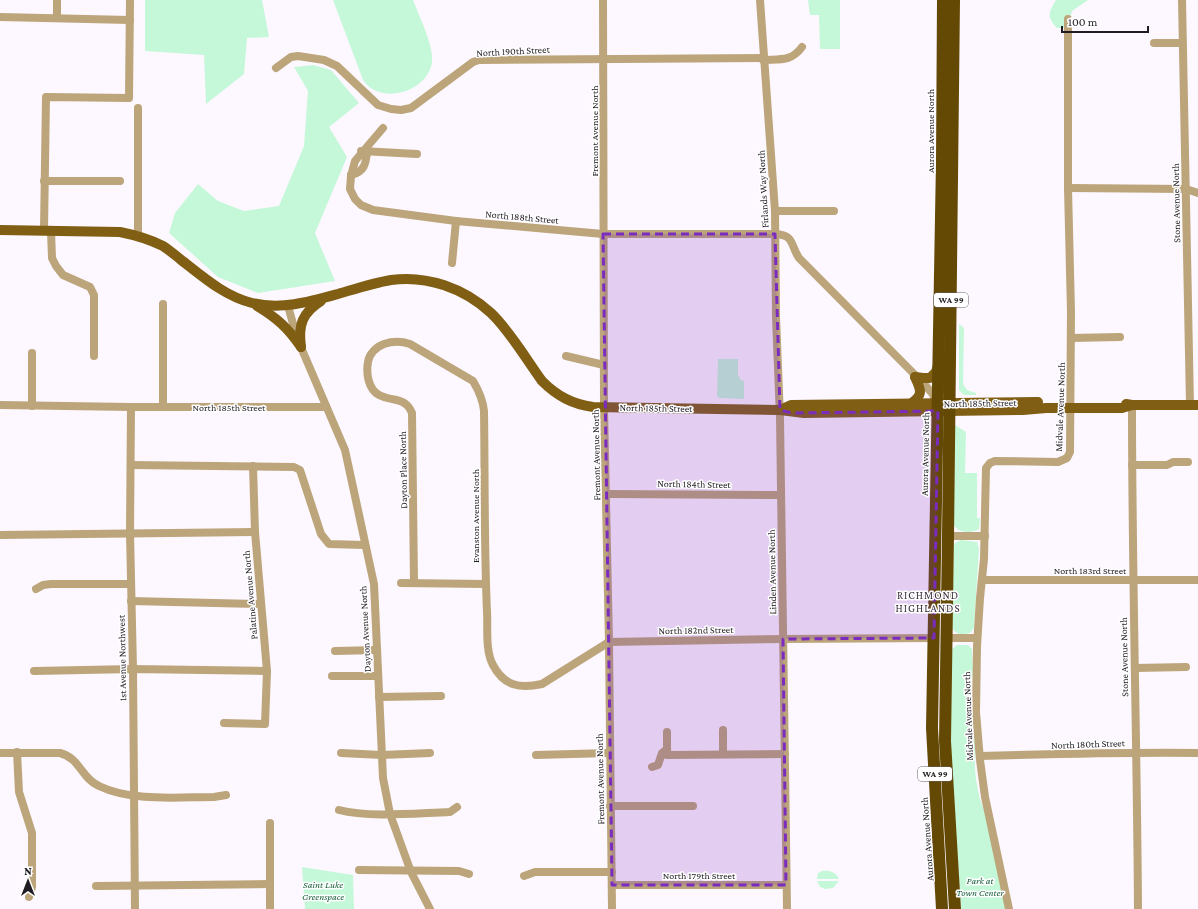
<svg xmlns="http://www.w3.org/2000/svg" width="1198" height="909" viewBox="0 0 1198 909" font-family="'Crimson Pro',serif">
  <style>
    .green { fill: #c5f8d8 }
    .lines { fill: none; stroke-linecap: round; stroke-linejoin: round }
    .minor { stroke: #bca57a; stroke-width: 8 }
    .major { stroke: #805f14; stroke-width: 10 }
    .highway { stroke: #644904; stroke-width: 12 }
    .marked { fill: #7b2cbf; fill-opacity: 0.2; stroke: #7b2cbf; stroke-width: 3; stroke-dasharray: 8 5; stroke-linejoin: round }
    .labels { text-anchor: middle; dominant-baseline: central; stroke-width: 3; stroke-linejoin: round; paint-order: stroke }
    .shield { fill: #fff; stroke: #646065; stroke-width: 1 }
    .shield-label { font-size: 9px; font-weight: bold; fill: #211c23 }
    .street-label { font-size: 10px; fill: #211c23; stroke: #fff }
    .park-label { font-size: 10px; font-style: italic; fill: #1d623f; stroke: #fff }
    .neighbourhood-label { font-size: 11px; letter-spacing: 1px; fill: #3a2f3d; stroke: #fff }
  </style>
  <rect width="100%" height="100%" fill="#fdf7ff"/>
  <g class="green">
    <polygon points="145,0 262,0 269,37 247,38 244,74 206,104 204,55 145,51"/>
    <path d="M333 0H413C419 16 434 46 432 62 428 92 380 106 363 80Z"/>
    <polygon points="808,0 840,0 840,49 820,49 819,15 810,15"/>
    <path d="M1056 0H1088L1072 11 1070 19 1065 28H1057C1047 17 1048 13 1056 0Z"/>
    <polygon points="313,65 331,70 359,103 329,127 347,157 315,233 335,281 258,293 218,277 169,233 175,213 198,184 218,201 244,211 279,206 304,146 308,91 294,67"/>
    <polygon points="959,324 964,328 963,384 967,390 976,393 976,395 964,395 959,390"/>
    <polygon points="718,359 738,359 738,375 741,380 744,381 744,399 720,398 717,396"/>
    <path d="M955 425 966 432 965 473H977V518H980L979 529C971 534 956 533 953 523Z"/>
    <path d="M961 540 977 542 979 549 974 628 970 633C963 635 956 635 952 628L954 546 955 543Z"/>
    <path d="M957 645H968L972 649 973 676 970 681 972 734C978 746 975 751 975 762 974 773 979 800 984 809L1007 909H961L950 754 951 650Z"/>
    <polygon points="302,867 353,875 354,909 305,909"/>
    <path d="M822 871C829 870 836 872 839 879H817L818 873Z"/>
    <polygon points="817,881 839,881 833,888 825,889 820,887"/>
  </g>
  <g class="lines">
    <g class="minor">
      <polyline points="603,0 604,408 609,642 612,909"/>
      <polyline points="760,0 775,211 776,317 780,418 787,909"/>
      <polyline points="1182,0 1190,405"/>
      <polyline points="0,17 130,20"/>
      <polyline points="57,18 57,0"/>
      <polyline points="1154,43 1182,43"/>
      <path d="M763 60C780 59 791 62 802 47"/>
      <polyline points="276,68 291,57 298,56 324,60 337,66 378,105 391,109 401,110 411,108 473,62 479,60 763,58"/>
      <path d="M383 128 355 161 351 176 350 189 355 199 361 205 373 210 456 221 603 234H775C795 235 790 245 799 258L923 383 932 393 937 402"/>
      <polyline points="361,151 417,154"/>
      <path d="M351 175C364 172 366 164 367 152"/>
      <polyline points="44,181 120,181"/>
      <polyline points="1068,188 1186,189 1198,193"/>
      <polyline points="775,211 834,211"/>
      <polyline points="44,230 46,97 129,98 130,0"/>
      <polyline points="51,231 52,258 56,266 63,275 90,287 94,295 94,356"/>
      <polyline points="138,235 138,108"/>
      <polyline points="452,263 456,221"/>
      <polyline points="288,306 297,338 345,450 374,584 383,778 390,814 411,872 430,909"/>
      <polyline points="1071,338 1120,337"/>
      <polyline points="32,353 32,406"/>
      <polyline points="566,356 604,365"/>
      <polyline points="0,405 131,407 326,407"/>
      <path d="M1132 405C1132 573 1137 741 1138 909"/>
      <polyline points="131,407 130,533 133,669 135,909"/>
      <polyline points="163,407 163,304"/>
      <polyline points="131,465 294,467 300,470 321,534 329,544 364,545"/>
      <polyline points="1132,465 1167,465 1173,462 1188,462"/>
      <polyline points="607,494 781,495"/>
      <polyline points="0,535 255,532"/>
      <polyline points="948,536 985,536"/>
      <polyline points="982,580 1198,580"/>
      <polyline points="401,583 485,584"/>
      <path d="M414 583 412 413C405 396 392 402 379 395 368 389 366 373 368 362 369 354 376 347 384 344 393 341 401 341 410 344L473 381C479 391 483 400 484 411 485 478 484 545 487 612 488 628 485 650 493 665 504 686 520 689 542 684L609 642 783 639 934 638"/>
      <polyline points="36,589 43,585 51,584 131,584"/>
      <polyline points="131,601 260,604"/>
      <polyline points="945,638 977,638"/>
      <polyline points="335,651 377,650"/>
      <polyline points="1135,668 1186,667"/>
      <polyline points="34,671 133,669 267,671"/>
      <polyline points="332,676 377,676"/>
      <polyline points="379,697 441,696"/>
      <polyline points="224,723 265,724 267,671 255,532 253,466"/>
      <polyline points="667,732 667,755 785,754"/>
      <polyline points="17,752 19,792 32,833 32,887 29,897"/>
      <path d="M0 753H60C80 758 81 778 99 786 132 802 178 797 214 797L226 795"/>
      <polyline points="341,753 382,755 430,753"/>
      <polyline points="723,754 723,730"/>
      <polyline points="536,755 610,753"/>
      <path d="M980 756C1052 754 1125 752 1198 753"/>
      <polyline points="652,767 658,765 662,753 667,749"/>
      <polyline points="610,806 693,806"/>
      <path d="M339 810C370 818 417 813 450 812L457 807"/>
      <polyline points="270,823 270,909"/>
      <polyline points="359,870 459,871 469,874"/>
      <polyline points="524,876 535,872 612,872"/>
      <polyline points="612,885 786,885"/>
      <polyline points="96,886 270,884"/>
      <polyline points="1009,909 985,797 980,760 976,712 977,646 980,598 984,559 986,468 990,463 995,461 1058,462 1067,458 1070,452 1071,312 1068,188 1068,19"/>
    </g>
    <g class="major">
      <path d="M0 230 120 232C135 235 149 239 163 246 169 250 175 255 180 259 202 276 224 296 252 303 281 310 309 302 338 294 355 289 373 283 391 280 427 275 464 288 491 313 510 331 526 359 542 381 557 396 572 404 593 407L780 410 804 413 1023 410 1046 408H1122L1132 405"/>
      <path d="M257 306C277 318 288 328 301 347"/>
      <path d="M301 347C298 325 302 313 321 301"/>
      <polyline points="915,377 923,378 930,378 936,372 938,365"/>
      <path d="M910 404C924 395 921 390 915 377"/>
      <polyline points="1126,404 1132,405 1198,405"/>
      <polyline points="780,410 791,405 1038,402"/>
    </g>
    <g class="highway">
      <polyline points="954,0 948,536 945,741 955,909"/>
      <polyline points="942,909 932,728 942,161 943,0"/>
    </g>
  </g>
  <path class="marked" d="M603 234H775L780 410 792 413 938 411 934 638 783 639 786 885H612Z"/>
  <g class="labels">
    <g class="shield">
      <rect x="934" y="293" width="34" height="14" rx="3"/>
      <rect x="918" y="767" width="34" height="14" rx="3"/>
    </g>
    <g class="shield-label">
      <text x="951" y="300">WA 99</text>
      <text x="935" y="774">WA 99</text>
    </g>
    <g class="street-label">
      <text transform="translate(513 51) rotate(-3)">North 190th Street</text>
      <text transform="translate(594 131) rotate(-90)">Fremont Avenue North</text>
      <text transform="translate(930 131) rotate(-90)">Aurora Avenue North</text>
      <text transform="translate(763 189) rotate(-93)">Firlands Way North</text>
      <text transform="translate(1176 203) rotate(-91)">Stone Avenue North</text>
      <text transform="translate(522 217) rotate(5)">North 188th Street</text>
      <text transform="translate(980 403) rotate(-1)">North 185th Street</text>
      <text x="229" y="407">North 185th Street</text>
      <text transform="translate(1060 407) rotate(-88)">Midvale Avenue North</text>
      <text transform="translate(656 408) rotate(1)">North 185th Street</text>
      <text transform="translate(925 454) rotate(-89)">Aurora Avenue North</text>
      <text transform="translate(596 455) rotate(-91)">Fremont Avenue North</text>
      <text transform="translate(403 470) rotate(-91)">Dayton Place North</text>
      <text transform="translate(694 484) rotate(1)">North 184th Street</text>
      <text transform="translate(475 516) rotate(-90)">Evanston Avenue North</text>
      <text x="1090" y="570">North 183rd Street</text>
      <text transform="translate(772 572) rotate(-91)">Linden Avenue North</text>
      <text transform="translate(250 595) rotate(-95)">Palatine Avenue North</text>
      <text transform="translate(365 629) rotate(-93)">Dayton Avenue North</text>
      <text transform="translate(696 630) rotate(-1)">North 182nd Street</text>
      <text transform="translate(1124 657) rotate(-91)">Stone Avenue North</text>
      <text transform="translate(122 658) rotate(-91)">1st Avenue Northwest</text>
      <text transform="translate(968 716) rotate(-92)">Midvale Avenue North</text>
      <text transform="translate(1088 744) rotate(-2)">North 180th Street</text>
      <text transform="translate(600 779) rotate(-91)">Fremont Avenue North</text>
      <text transform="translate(927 839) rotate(-94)">Aurora Avenue North</text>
      <text x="699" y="875">North 179th Street</text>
    </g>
    <g class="park-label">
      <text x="980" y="880">Park at<tspan x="980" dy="12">Town Center</tspan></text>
      <text x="323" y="884">Saint Luke<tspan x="323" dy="12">Greenspace</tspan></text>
    </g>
    <g class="neighbourhood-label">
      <text x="928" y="595">RICHMOND<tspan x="928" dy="13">HIGHLANDS</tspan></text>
    </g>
  </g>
  <g transform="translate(28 881)" stroke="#ffffff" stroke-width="3" paint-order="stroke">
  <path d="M0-3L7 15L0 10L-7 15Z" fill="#211c23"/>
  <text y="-6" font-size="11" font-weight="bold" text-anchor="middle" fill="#211c23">N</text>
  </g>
  <path d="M1062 26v6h86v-6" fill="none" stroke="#211c23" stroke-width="2"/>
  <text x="1068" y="26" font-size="12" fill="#211c23" stroke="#ffffff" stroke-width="3" paint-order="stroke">100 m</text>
</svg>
